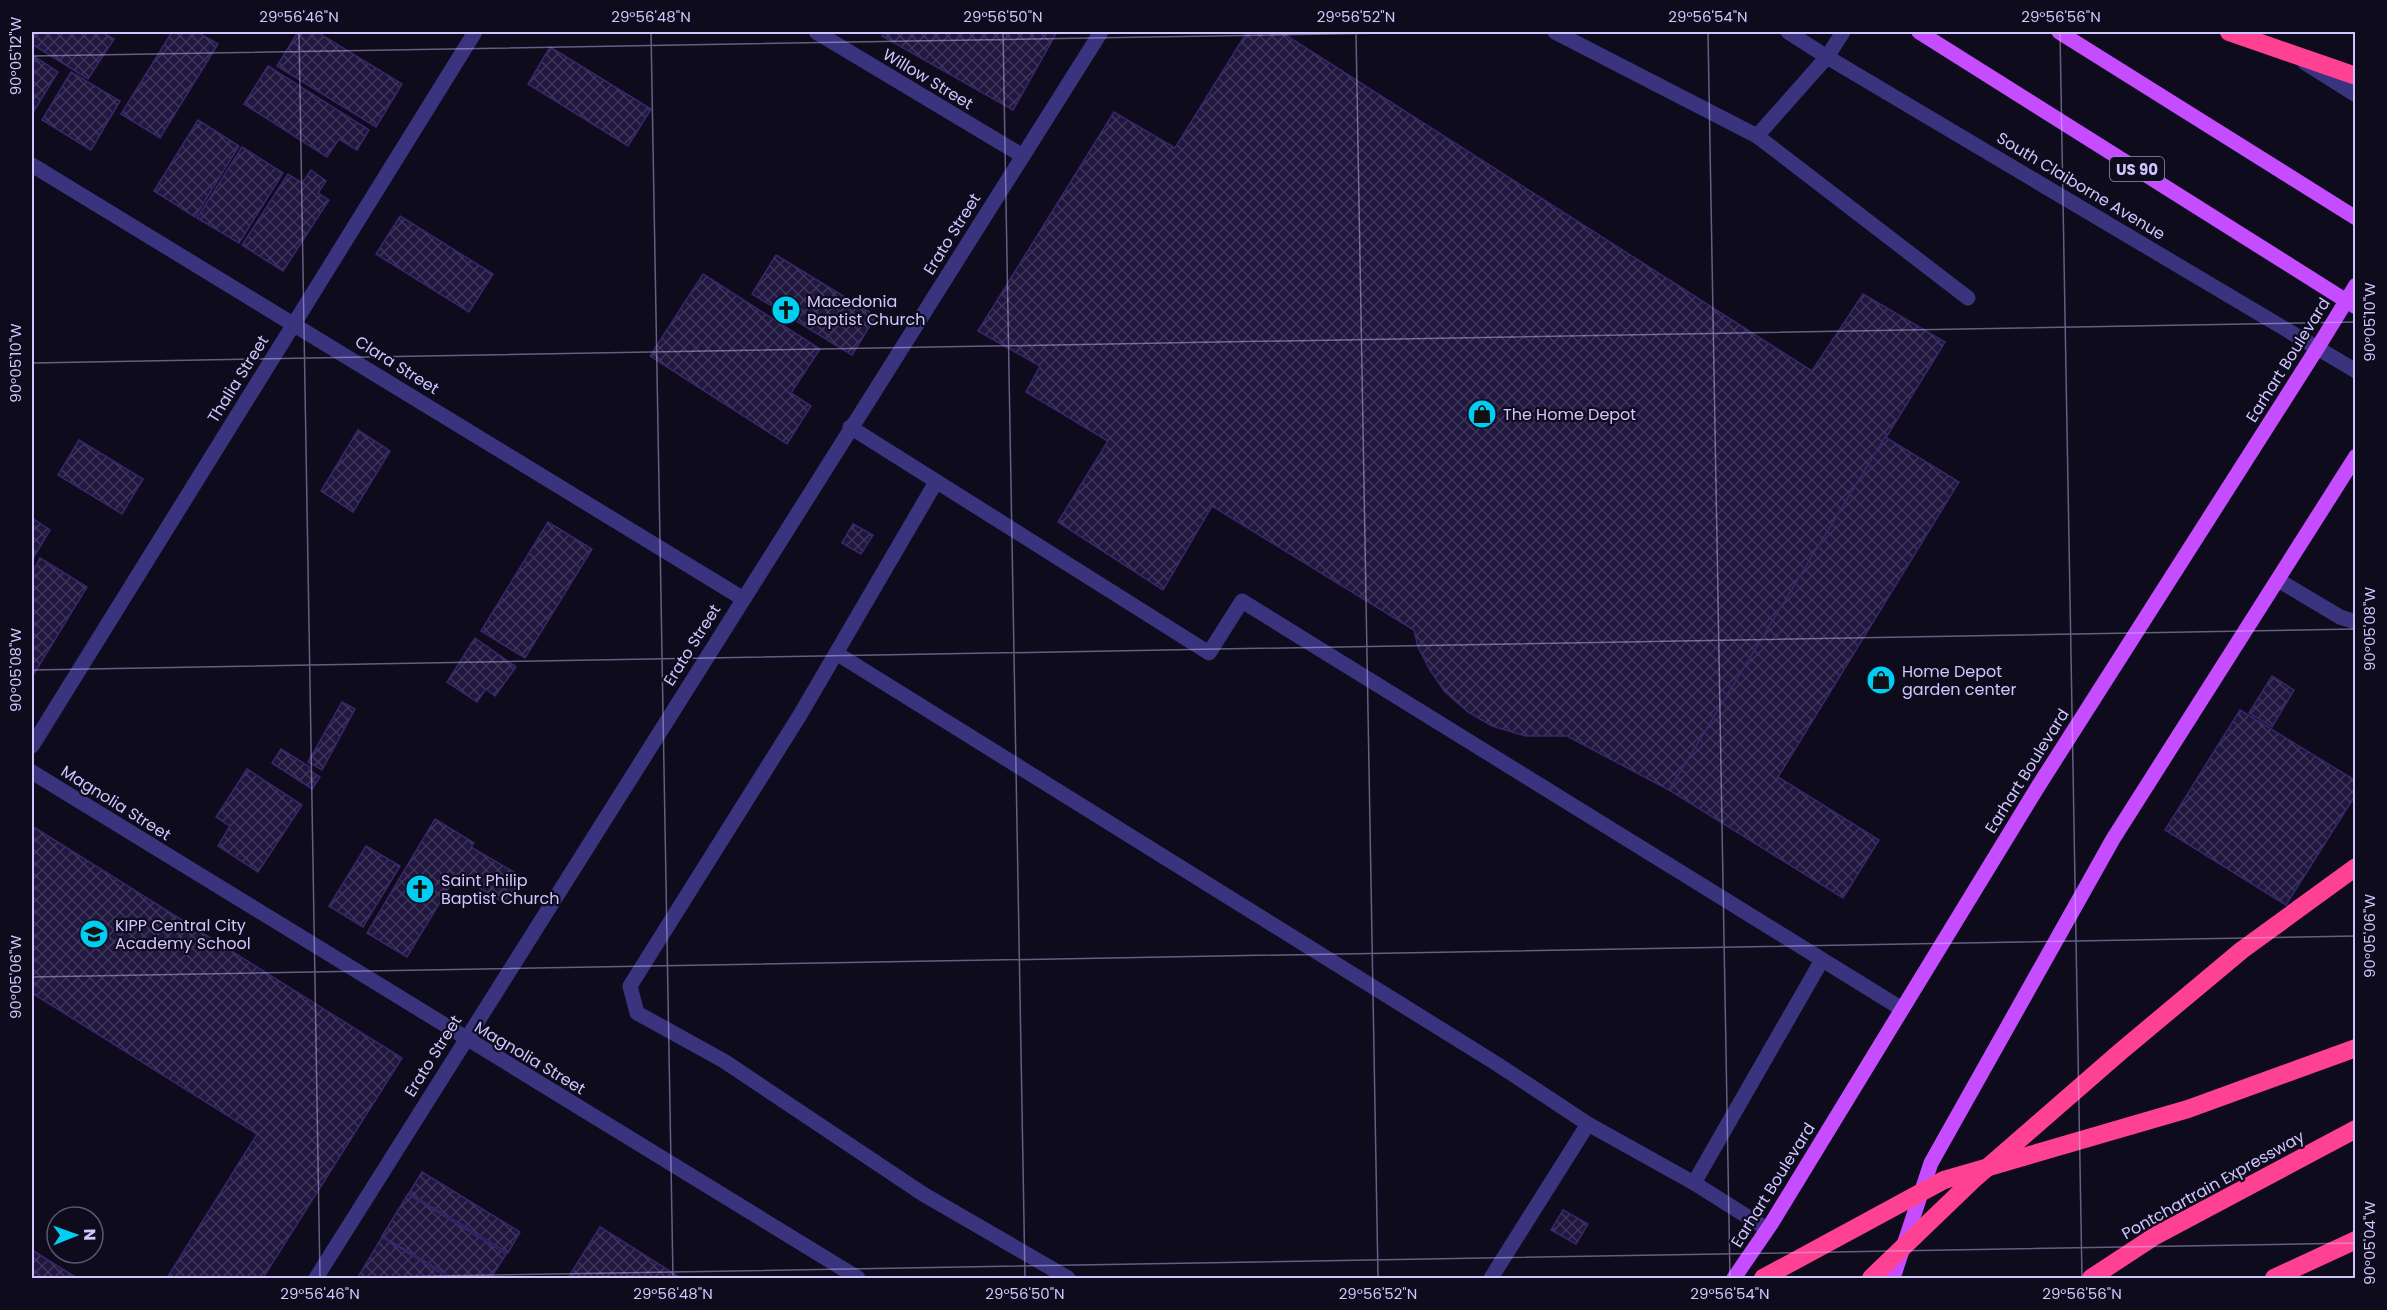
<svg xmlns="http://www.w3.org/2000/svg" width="2387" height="1310" viewBox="0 0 2387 1310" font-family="Poppins,sans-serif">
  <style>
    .building { fill: url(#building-cross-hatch); stroke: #38276b; stroke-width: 1.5 }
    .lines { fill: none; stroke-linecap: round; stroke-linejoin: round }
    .minor { stroke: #3a337e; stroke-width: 15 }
    .major { stroke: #c54dff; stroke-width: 15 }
    .highway { stroke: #ff4193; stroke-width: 18 }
    .ticks { fill: none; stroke: #cfc6ff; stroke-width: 1.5; stroke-opacity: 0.45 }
    .labels { text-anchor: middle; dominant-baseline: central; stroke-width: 4.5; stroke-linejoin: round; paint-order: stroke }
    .shield { fill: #0e0b1d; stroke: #958ebb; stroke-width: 1.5 }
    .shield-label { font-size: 15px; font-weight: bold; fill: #cfc6ff }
    .street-label { font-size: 16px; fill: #cfc6ff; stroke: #0e0b1d }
    .poi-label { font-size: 16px; fill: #cfc6ff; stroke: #0e0b1d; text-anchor: start }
    .neatline { fill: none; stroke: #cfc6ff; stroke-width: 2 }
    .ticks-label { font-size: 15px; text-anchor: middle; fill: #cfc6ff }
  </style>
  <defs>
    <pattern id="building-cross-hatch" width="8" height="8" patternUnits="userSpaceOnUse" patternTransform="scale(1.5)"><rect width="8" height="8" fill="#20163e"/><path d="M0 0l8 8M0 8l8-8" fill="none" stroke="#3f365b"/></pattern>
  </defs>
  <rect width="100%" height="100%" fill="#0e0b1d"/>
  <g class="building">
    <polygon points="32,32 102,32 114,39 88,79 32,44"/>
    <polygon points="172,32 197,32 218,44 160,138 121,114"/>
    <polygon points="298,32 317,32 402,84 376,127 277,66"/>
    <polygon points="885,32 1057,32 1013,110 882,36"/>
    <polygon points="1247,32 1281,32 1812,371 1863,294 1945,342 1669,790 1567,736 1526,736 1492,726 1468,712 1445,692 1430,670 1418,647 1414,630 1212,506 1163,590 1058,522 1108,441 1026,392 1040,366 978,331 1114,112 1175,148"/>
    <polygon points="550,47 651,109 628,146 528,84"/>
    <polygon points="32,55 58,72 32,114"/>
    <polygon points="268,66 369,130 357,150 339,139 327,157 244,104"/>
    <polygon points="71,72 120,101 91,150 42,120"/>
    <polygon points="198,120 239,146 195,217 154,191"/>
    <polygon points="242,147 283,173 239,243 197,218"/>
    <polygon points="311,170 326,181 318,193 329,200 283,271 242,245 288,174 302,183"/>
    <polygon points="400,216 493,274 469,312 376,254"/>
    <polygon points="776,255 876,316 852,355 752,294"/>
    <polygon points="703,274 820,349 791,393 811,406 787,444 650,356"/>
    <polygon points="358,430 390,451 353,512 321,491"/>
    <polygon points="1885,437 1959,482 1778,777 1879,840 1843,898 1669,790"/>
    <polygon points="79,440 143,479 122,514 58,475"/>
    <polygon points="32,518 50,530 32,560"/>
    <polygon points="548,522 592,549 525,658 481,631"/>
    <polygon points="853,524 873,535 861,554 842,543"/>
    <polygon points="40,558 87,587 32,677 32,573"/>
    <polygon points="475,638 516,667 495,696 486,689 477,702 447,682"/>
    <polygon points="2272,676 2294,690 2272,727 2249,713"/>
    <polygon points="342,702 355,709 322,770 308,762"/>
    <polygon points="2240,710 2356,781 2356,794 2286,905 2165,830"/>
    <polygon points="281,749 310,767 309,770 320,777 312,789 272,763"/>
    <polygon points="247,769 302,805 258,872 218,846 230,826 216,817"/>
    <polygon points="435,819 474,843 471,847 517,874 516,877 521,880 508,902 502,898 501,901 457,874 407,957 367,933"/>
    <polygon points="32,826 402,1058 263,1278 167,1278 257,1134 32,993"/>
    <polygon points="366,846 400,866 363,927 329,906"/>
    <polygon points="422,1172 520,1232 508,1253 409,1193"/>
    <polygon points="408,1194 506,1254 491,1278 453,1278 382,1236"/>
    <polygon points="1563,1210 1588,1224 1576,1244 1551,1230"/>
    <polygon points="600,1227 681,1278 568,1278"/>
    <polygon points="382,1237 449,1278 358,1277"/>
    <polygon points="32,1250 77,1278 32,1278"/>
  </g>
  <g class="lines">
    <g class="minor">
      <polyline points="816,32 1023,156"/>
      <polyline points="1555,32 1757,136 1827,57 1843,32"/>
      <polyline points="1788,32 1827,57 2356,371"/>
      <polyline points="2305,63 2356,95"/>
      <polyline points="1757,136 1968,298"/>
      <polyline points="32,165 742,598"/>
      <polyline points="850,427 1209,653 1242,601 1902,1009"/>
      <polyline points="936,482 800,715 630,986 637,1013 724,1061 923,1194 1068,1278"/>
      <polyline points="2278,580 2340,617 2356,622"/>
      <polyline points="836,653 1497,1064 1588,1124"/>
      <polyline points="32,746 475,32"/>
      <polyline points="32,772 858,1278"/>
      <polyline points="1694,1183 1822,960"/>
      <polyline points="316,1278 1101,32"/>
      <polyline points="1491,1278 1588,1124 1694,1183 1767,1229"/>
    </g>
    <g class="major">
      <polyline points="1919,32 2356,307"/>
      <polyline points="2059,32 2356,218"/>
      <polyline points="1734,1278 1771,1224 2039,785 2318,347 2356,285"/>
      <polyline points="1893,1278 1931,1163 2113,839 2356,456"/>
    </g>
    <g class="highway">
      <polyline points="2229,32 2356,76"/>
      <polyline points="1763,1278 1944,1180 2188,1109 2356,1048"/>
      <polyline points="1871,1278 1973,1180 2120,1052 2242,950 2356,867"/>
      <polyline points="2091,1278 2155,1236 2356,1129"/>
      <polyline points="2274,1278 2356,1240"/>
    </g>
  </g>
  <path class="ticks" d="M299 32 320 1278M651 32 673 1278M1003 32 1025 1278M1356 32 1378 1278M1708 32 1730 1278M2060 32 2082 1278M32 56 1444 32M32 363 2356 322M32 670 2356 629M32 977 2356 936M323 1278 2356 1243"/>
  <defs>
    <g id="church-disc" transform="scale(1.5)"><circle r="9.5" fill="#00cef1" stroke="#0e0b1d"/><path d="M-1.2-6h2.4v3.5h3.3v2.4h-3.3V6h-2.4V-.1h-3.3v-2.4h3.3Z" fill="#111"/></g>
    <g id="shop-disc" transform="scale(1.5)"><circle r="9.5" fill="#00cef1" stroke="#0e0b1d"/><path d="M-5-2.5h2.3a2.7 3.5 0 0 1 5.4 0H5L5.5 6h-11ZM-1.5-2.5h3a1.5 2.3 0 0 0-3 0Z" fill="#111"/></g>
    <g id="school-disc" transform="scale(1.5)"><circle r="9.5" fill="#00cef1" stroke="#0e0b1d"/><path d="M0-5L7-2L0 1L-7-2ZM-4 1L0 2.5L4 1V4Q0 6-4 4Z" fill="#111"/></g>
  </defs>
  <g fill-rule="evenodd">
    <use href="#church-disc" x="786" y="310"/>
    <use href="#shop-disc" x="1482" y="414"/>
    <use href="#shop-disc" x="1881" y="680"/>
    <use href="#church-disc" x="420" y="889"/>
    <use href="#school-disc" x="94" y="934"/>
  </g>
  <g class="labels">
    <rect class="shield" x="2110" y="157" width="54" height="24" rx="4.5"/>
    <g class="shield-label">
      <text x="2137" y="169">US 90</text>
    </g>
    <g class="street-label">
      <text transform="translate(928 79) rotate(31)">Willow Street</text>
      <text transform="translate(2081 186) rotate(31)">South Claiborne Avenue</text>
      <text transform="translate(952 234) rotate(-58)">Erato Street</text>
      <text transform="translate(2288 360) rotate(-58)">Earhart Boulevard</text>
      <text transform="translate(397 365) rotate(32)">Clara Street</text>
      <text transform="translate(238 379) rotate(-58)">Thalia Street</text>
      <text transform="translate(692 645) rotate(-58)">Erato Street</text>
      <text transform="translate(2027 771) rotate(-58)">Earhart Boulevard</text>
      <text transform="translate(116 803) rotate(32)">Magnolia Street</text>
      <text transform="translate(433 1056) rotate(-58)">Erato Street</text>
      <text transform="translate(530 1058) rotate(31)">Magnolia Street</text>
      <text transform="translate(1773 1185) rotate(-58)">Earhart Boulevard</text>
      <text transform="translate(2213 1185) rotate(-29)">Pontchartrain Expressway</text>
    </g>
    <g class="poi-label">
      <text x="807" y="301">Macedonia<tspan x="807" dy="18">Baptist Church</tspan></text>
      <text x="1503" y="414">The Home Depot</text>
      <text x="1902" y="671">Home Depot<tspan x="1902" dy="18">garden center</tspan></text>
      <text x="441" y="880">Saint Philip<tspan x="441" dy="18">Baptist Church</tspan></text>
      <text x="115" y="925">KIPP Central City<tspan x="115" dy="18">Academy School</tspan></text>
    </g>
  </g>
  <rect width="2387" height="1310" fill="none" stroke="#0e0b1d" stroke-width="66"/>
  <g transform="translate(75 1235) rotate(89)"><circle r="28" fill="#0e0b1d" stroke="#5b5677" stroke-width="1.5"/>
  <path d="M0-4.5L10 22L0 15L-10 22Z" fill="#00cef1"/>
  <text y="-9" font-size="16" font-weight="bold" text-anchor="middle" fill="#cfc6ff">N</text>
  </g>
  <rect x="33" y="33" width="2321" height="1244" class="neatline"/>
  <g class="ticks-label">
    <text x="299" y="22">29°56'46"N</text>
    <text x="651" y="22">29°56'48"N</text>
    <text x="1003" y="22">29°56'50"N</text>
    <text x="1356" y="22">29°56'52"N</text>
    <text x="1708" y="22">29°56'54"N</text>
    <text x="2061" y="22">29°56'56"N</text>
    <text transform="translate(16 56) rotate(-90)" y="5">90°05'12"W</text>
    <text transform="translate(2370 322) rotate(-90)" y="5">90°05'10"W</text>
    <text transform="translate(16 363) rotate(-90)" y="5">90°05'10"W</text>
    <text transform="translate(2370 629) rotate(-90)" y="5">90°05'08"W</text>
    <text transform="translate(16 670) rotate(-90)" y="5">90°05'08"W</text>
    <text transform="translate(2370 936) rotate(-90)" y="5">90°05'06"W</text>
    <text transform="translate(16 977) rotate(-90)" y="5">90°05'06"W</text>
    <text transform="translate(2370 1243) rotate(-90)" y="5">90°05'04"W</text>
    <text x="320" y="1299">29°56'46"N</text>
    <text x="673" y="1299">29°56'48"N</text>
    <text x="1025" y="1299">29°56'50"N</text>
    <text x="1378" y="1299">29°56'52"N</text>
    <text x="1730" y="1299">29°56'54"N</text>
    <text x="2082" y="1299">29°56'56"N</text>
  </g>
</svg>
